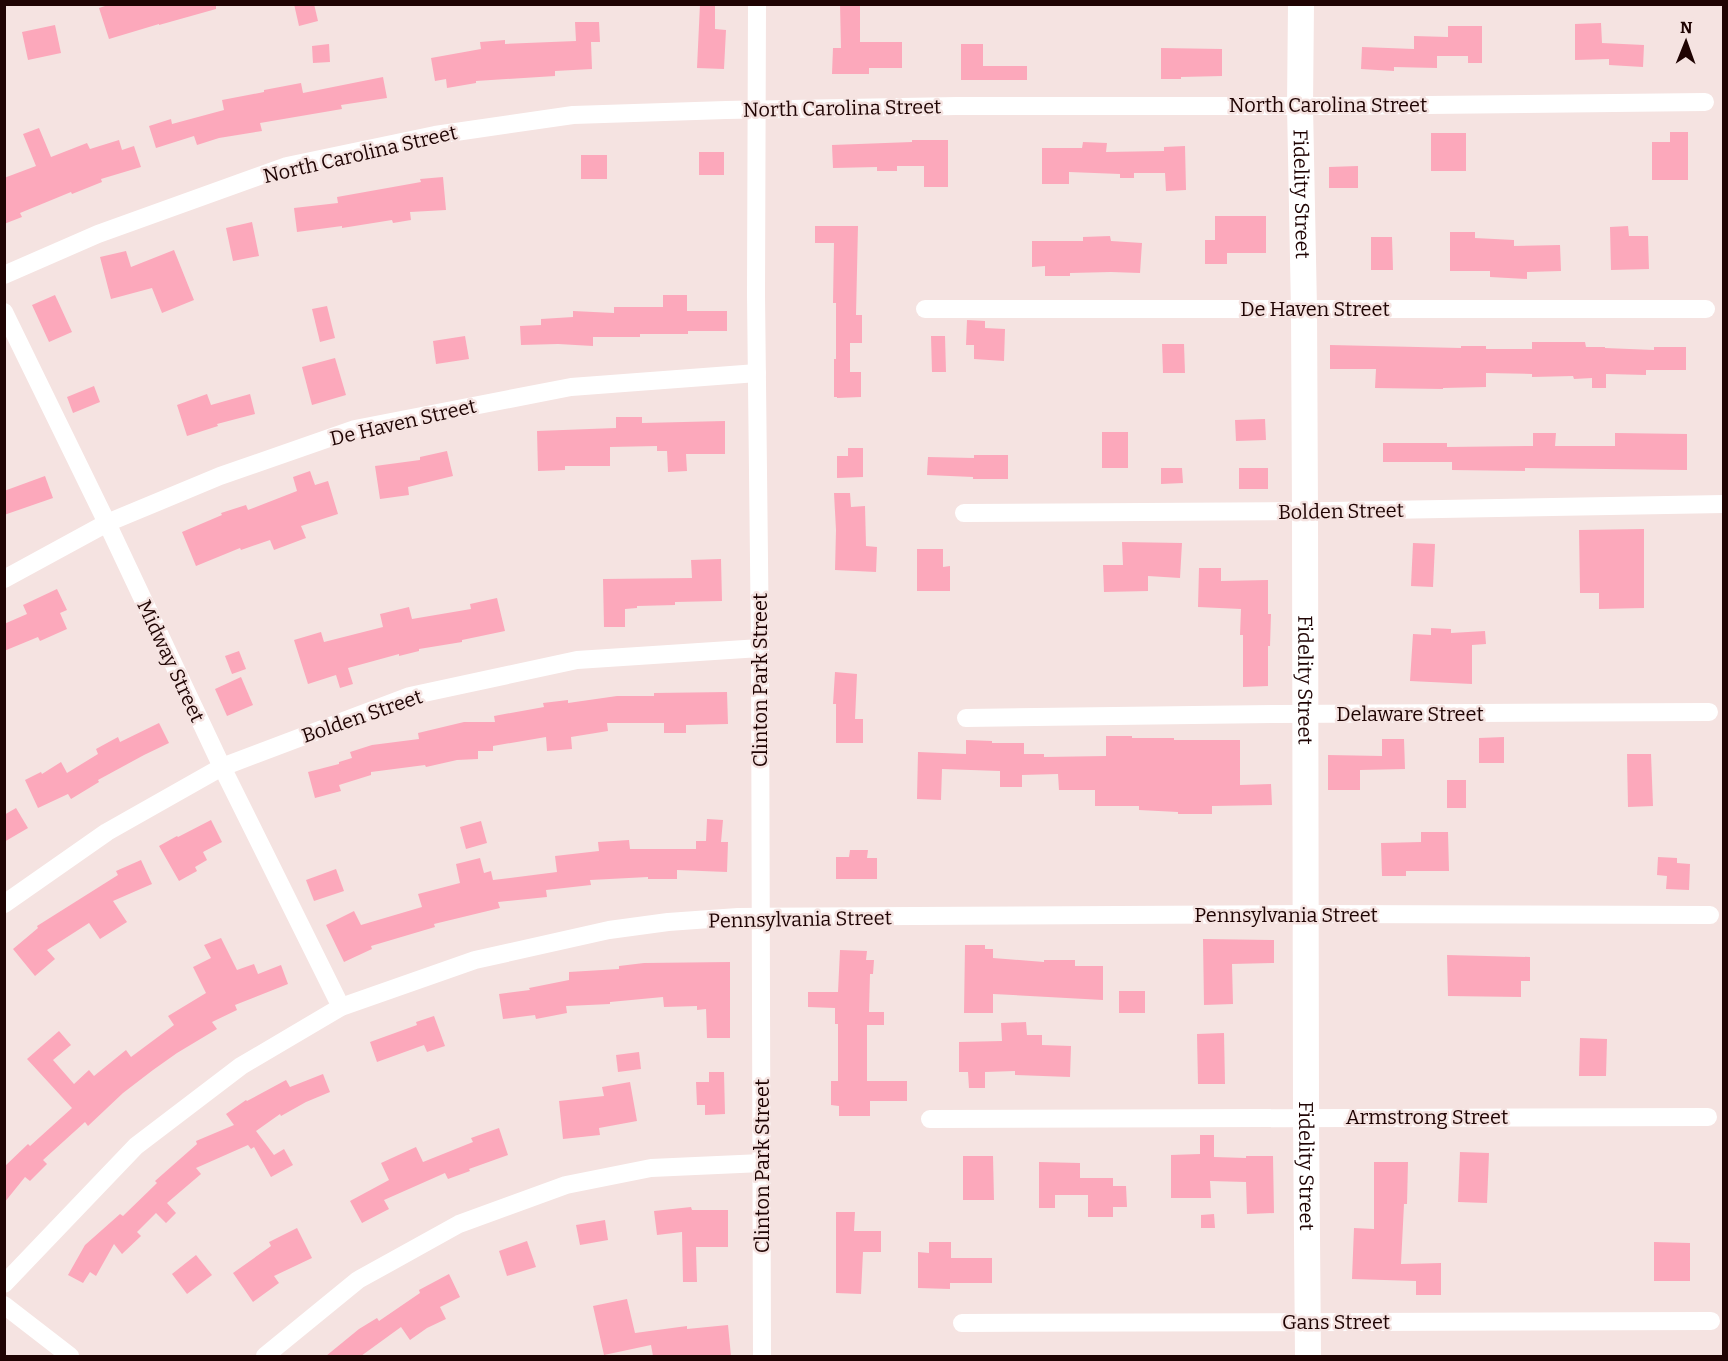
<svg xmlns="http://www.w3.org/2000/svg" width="1728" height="1361" viewBox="0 0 1728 1361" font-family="Bitter,serif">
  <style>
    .building { fill: #fca8bb }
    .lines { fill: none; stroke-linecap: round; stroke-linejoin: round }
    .street { stroke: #fff; stroke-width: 18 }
    .secondary { stroke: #fff; stroke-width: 26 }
    .labels { text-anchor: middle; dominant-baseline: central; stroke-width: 5; stroke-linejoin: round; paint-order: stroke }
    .street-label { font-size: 20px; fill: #1f0403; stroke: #f5e3e1 }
  </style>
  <rect width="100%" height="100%" fill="#f5e3e1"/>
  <g class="building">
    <polygon points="111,4 216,4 216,9 159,25 159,24 109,39 99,8"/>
    <polygon points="294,4 314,4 318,21 299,26"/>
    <polygon points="700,4 715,4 715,29 726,30 724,69 697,68"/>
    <polygon points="840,4 860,4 860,42 902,42 902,68 869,68 869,74 832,74 833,48 841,48"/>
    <polygon points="575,22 599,22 600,42 591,42 592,69 555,71 555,76 476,81 476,83 447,88 446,79 435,81 431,58 481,49 480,42 505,40 505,44 576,41"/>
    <polygon points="1601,23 1602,43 1644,45 1643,67 1609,65 1609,59 1575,60 1575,24"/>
    <polygon points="55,25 61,53 28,60 22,32"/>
    <polygon points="1448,26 1482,26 1482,63 1468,63 1468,56 1437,56 1437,68 1394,67 1394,71 1361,69 1362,47 1414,49 1414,36 1448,37"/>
    <polygon points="329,44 330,62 313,63 312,46"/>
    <polygon points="961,44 983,44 983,66 1027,66 1027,80 961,80"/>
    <polygon points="1161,48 1222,49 1222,76 1181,77 1181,79 1161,79"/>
    <polygon points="383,77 387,98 341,105 342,109 260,123 262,131 219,138 197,145 194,136 156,148 149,126 171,119 172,124 224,110 222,100 264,92 264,90 301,83 303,93"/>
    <polygon points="39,128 51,157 87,143 90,149 119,140 122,150 134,146 141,167 101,179 102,182 72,194 71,192 20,213 22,217 4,224 4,178 36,166 23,134"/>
    <polygon points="1670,132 1688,132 1688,180 1652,180 1652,142 1670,142"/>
    <rect x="1431" y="133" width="35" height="38"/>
    <polygon points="912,140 948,140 948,187 924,187 924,166 897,166 897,171 877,171 877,167 833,168 832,145 912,142"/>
    <polygon points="1083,142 1107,143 1106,152 1164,151 1164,147 1185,146 1186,190 1166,191 1165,173 1134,173 1134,178 1120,178 1120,174 1069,172 1069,184 1042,184 1042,148 1082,148"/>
    <rect x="699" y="152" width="25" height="23"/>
    <rect x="581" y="155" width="26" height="24"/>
    <polygon points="1358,166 1358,188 1329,188 1329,167"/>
    <polygon points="443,177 446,210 410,212 411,220 393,223 392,220 342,228 342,226 297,232 294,208 338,203 337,197 421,182 420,179"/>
    <polygon points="1215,216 1266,216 1266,253 1227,253 1227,264 1205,264 1205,240 1215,240"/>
    <polygon points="252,222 259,256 233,261 226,228"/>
    <polygon points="815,226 858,226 856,315 862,315 862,343 850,343 850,372 861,372 861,397 837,398 837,397 834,397 834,359 836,359 836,303 833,303 834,243 815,243"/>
    <polygon points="1628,226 1629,236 1648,236 1649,269 1611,270 1610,227"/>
    <polygon points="1450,232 1475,232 1475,238 1514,240 1514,246 1560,245 1561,271 1527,272 1527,279 1490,277 1490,271 1450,271"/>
    <polygon points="1110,236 1111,241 1142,243 1140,273 1111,272 1070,273 1070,276 1045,276 1045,266 1032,267 1032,241 1083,241 1083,237"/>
    <polygon points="1371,237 1392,237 1393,270 1371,270"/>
    <polygon points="174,250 194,300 162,313 152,288 111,299 100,257 126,251 131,267"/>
    <polygon points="55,295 72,332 49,342 32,305"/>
    <polygon points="663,295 687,295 687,311 727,311 727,331 688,331 688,334 640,334 640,337 593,337 593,346 558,344 521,345 520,326 541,325 541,319 573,317 573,311 614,313 614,307 663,307"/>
    <polygon points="327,306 335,338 320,342 312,309"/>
    <polygon points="967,320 985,321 985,328 1005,329 1004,361 974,359 974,345 966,345"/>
    <polygon points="465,336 469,359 436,364 433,341"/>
    <polygon points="931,336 945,336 946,372 932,372"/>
    <polygon points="1532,342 1585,342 1586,347 1605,347 1605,348 1654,350 1654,347 1686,347 1686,370 1646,370 1646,375 1606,374 1606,388 1592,388 1592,378 1574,379 1573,376 1532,377 1532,374 1486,373 1486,387 1443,388 1443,389 1375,388 1376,369 1330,369 1330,345 1461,348 1461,346 1486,346 1486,349 1532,349"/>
    <polygon points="1162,344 1184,344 1185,373 1163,373"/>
    <polygon points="335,358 346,395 312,405 302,367"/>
    <polygon points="94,386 100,402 73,413 67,397"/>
    <polygon points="207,394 211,405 250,394 255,414 217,424 218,426 187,436 177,405"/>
    <polygon points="616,417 642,417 642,423 725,421 725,454 686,454 687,471 668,472 667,451 657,451 657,446 610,447 610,466 565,466 565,470 538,471 537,431 616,428"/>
    <polygon points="1265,419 1266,440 1236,441 1235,420"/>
    <rect x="1102" y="432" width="26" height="36"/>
    <polygon points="1533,433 1556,433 1555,446 1615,446 1615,433 1687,434 1687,470 1525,468 1525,471 1452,470 1452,462 1383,462 1383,443 1447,443 1447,447 1533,446"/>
    <polygon points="848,448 863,448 863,477 837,478 837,456 848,456"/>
    <polygon points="447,451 453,476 408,487 409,495 380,499 375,466 420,460 420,457"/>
    <polygon points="974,455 1008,455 1008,479 973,479 973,477 927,475 928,457 974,458"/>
    <polygon points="1161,468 1182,468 1183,483 1161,484"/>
    <rect x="1239" y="468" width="29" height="21"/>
    <polygon points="310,471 315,485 328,481 338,514 301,526 306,538 274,550 270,540 241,550 240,548 196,566 182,532 222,515 221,513 246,505 248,510 297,491 293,477"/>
    <polygon points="45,476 53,498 4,515 4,491"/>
    <polygon points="834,493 850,493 851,507 865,506 866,546 877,547 876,572 835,570 836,530"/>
    <polygon points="1644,529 1644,608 1599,609 1599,593 1580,593 1579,530"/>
    <polygon points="1122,542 1182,543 1180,578 1148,576 1148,591 1104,592 1103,565 1123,565"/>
    <polygon points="1413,543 1435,544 1433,587 1411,586"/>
    <polygon points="917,549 943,549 943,567 950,566 950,591 917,591"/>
    <polygon points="721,559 722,601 675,602 675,605 637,606 637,608 625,609 625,627 604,627 603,579 692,578 691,560"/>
    <polygon points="1199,568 1221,568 1221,581 1268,580 1268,614 1271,614 1270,646 1268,646 1268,686 1243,687 1243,635 1240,635 1241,609 1198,607"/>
    <polygon points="57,589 67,610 60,613 67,629 40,641 38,637 4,651 4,624 27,614 23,605"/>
    <polygon points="497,598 505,631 462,640 462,642 419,649 419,651 399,656 399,654 348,668 353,684 340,688 336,675 308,684 294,640 321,632 324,642 383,627 380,614 409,607 412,619 471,609 470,604"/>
    <polygon points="1431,628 1451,629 1451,633 1485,631 1486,644 1472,645 1472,684 1410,681 1413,634 1431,635"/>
    <polygon points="239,651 246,669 232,674 225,656"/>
    <polygon points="835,672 857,674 855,719 863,719 863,743 836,743 836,704 833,704"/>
    <polygon points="241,677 253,705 227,716 215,689"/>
    <polygon points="727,692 728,724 686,725 686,733 664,733 664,723 607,723 608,731 571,737 572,749 547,751 546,737 493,746 493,751 478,751 478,759 457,760 426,767 425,765 371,772 371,775 339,785 341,791 315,798 308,772 339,764 339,762 352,758 350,752 372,745 419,739 418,733 464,722 495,722 494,716 544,707 543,703 568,700 568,703 617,696 654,696 654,693"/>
    <polygon points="159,723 169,743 144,755 98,780 99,782 71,799 68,794 38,808 25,780 41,772 42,774 61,762 67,773 98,754 96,749 118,737 120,742"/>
    <polygon points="1106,736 1132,736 1132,738 1174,738 1174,740 1240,740 1240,785 1271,784 1272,805 1212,806 1212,814 1178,814 1178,812 1139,810 1139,806 1095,806 1095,790 1059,790 1058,774 1022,775 1022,787 1000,787 1000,771 942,769 941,800 917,799 918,752 966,754 966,740 992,741 992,743 1024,743 1024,754 1044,754 1044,757 1106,756"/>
    <polygon points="1504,737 1504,763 1479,763 1479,738"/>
    <polygon points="1382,739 1404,739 1405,769 1360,770 1360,790 1328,790 1328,755 1382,756"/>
    <polygon points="1627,754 1651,754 1653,806 1628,807"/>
    <rect x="1447" y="780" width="19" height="28"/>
    <polygon points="16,808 28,828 4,842 4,815"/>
    <polygon points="707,819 723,820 721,842 728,842 727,872 677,870 677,879 648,879 648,877 590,880 591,885 546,890 547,897 498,902 500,908 434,924 435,927 371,946 372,949 344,962 326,925 354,911 361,925 422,907 418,894 460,883 456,864 480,858 484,873 491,871 493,880 557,872 555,856 599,851 598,842 629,840 630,849 696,849 696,841 706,841"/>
    <polygon points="211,820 222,842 203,852 207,860 195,867 197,871 179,881 159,846 177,836 178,837"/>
    <polygon points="481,821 487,843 466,849 460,827"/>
    <polygon points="1421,832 1448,832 1449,871 1406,871 1406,876 1382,876 1381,843 1421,842"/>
    <polygon points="850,850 868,850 867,858 877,858 877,879 836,879 836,857 849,857"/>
    <polygon points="1658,857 1677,858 1677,863 1690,864 1689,890 1666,889 1667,876 1657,875"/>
    <polygon points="141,860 152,884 113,901 127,922 100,939 89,923 47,950 55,959 35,976 13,949 38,928 37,926 118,875 116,871"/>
    <polygon points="336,869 344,891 314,901 306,880"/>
    <polygon points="221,938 237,970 254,964 258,974 281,965 288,984 235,1005 237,1010 212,1022 217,1029 177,1053 153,1070 123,1093 88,1126 85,1122 43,1160 47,1164 30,1181 25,1177 4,1203 4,1167 28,1144 30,1146 72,1108 27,1059 59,1031 71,1045 53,1060 74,1084 89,1070 94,1076 126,1050 131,1057 174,1025 168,1016 206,993 193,967 211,958 204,945"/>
    <polygon points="1203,939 1274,940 1274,963 1232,964 1233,1004 1204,1005"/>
    <polygon points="965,945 985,945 985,949 993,949 993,958 1044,962 1044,960 1075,960 1075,966 1103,966 1103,1000 993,994 993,1013 964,1013"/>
    <polygon points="840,950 867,951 866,960 874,960 873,974 870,974 869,1012 884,1012 884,1025 867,1025 867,1081 907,1081 907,1101 870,1101 870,1116 839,1116 839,1106 831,1105 831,1081 838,1081 838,1024 835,1024 835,1008 808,1007 808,992 838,992"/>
    <polygon points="1447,955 1530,957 1530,981 1521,981 1521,997 1448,996"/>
    <polygon points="730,962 730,1038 707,1038 706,1009 697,1010 697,1006 664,1007 663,997 610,1002 610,1004 566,1006 567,1013 536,1019 535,1015 503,1019 499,994 530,990 529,988 569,980 569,972 619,969 619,966 644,963"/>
    <rect x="1119" y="991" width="26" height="22"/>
    <polygon points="434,1016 445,1046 427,1052 424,1045 377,1062 370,1042 417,1025 416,1022"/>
    <polygon points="1026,1022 1027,1035 1042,1035 1042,1045 1071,1046 1070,1077 1015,1075 1015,1071 985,1072 985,1088 969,1088 968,1072 959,1072 959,1042 1002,1041 1001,1023"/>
    <polygon points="1224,1033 1225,1084 1198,1084 1197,1034"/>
    <polygon points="1580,1038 1607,1039 1606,1076 1579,1076"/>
    <polygon points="639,1052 641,1069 618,1072 616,1055"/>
    <polygon points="709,1072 724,1072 725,1114 705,1115 705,1105 697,1105 696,1082 709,1082"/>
    <polygon points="323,1074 330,1092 306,1102 281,1116 280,1114 256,1131 274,1155 284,1149 293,1165 271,1177 254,1147 251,1149 248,1145 196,1168 201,1174 167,1203 176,1213 166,1223 156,1213 137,1232 141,1236 122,1254 114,1244 96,1276 90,1272 83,1283 68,1275 85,1245 120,1214 123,1216 157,1183 155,1181 197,1144 196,1141 234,1125 226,1114 246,1100 247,1101 286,1080 290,1087"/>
    <polygon points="630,1082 637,1121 599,1128 600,1135 563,1139 559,1101 604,1096 602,1087"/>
    <polygon points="499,1128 508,1155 469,1169 470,1171 448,1179 445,1173 384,1200 389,1209 362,1223 350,1201 389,1180 381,1163 416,1147 423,1162 473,1142 471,1138"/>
    <polygon points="1200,1135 1214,1135 1214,1157 1246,1158 1246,1156 1273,1156 1274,1213 1247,1214 1246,1182 1210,1181 1211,1198 1171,1198 1171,1155 1200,1154"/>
    <polygon points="1460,1152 1489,1153 1487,1203 1458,1202"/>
    <polygon points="963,1156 993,1156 994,1200 963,1200"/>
    <polygon points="1039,1162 1080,1163 1080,1178 1113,1178 1113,1186 1126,1186 1127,1207 1113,1207 1113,1217 1088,1217 1088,1195 1055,1195 1055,1208 1039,1208"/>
    <polygon points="1374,1162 1408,1162 1407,1204 1404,1204 1401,1264 1441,1263 1441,1295 1416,1295 1416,1281 1352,1279 1354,1228 1374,1229"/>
    <polygon points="691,1207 692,1210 728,1210 728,1247 696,1247 697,1282 683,1282 682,1232 657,1235 654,1211"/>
    <polygon points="836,1212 855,1212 854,1231 881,1231 881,1252 863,1252 861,1294 836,1293"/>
    <polygon points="1214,1214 1215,1228 1201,1228 1201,1215"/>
    <polygon points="605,1220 608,1240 580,1245 576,1225"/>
    <polygon points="297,1228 312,1258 274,1276 279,1283 253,1302 233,1273 271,1246 269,1242"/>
    <polygon points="527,1241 536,1267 507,1276 499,1251"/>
    <polygon points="929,1242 951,1242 951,1258 992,1258 992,1283 950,1283 950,1289 918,1288 918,1252 929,1253"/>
    <polygon points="1654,1242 1690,1243 1690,1281 1654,1281"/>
    <polygon points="196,1255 212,1275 187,1294 172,1274"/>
    <polygon points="449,1274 460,1297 440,1307 446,1319 427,1328 410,1340 401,1327 361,1356 326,1356 359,1329 377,1318 379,1321 420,1293 419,1290"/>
    <polygon points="627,1299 635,1333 687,1326 687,1329 728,1325 731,1356 653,1356 651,1345 604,1355 593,1306"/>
  </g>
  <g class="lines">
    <g class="street">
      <polyline points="757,4 756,295 760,648 762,1356"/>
      <polyline points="4,275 98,234 287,166 435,135 573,115 726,110 957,106 1328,106 1705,102"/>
      <polyline points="925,309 1706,309"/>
      <polyline points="4,312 107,523 222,767 341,1007"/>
      <polyline points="964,513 1329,511 1724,504"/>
      <polyline points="4,579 107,523 220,476 355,429 571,387 757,373"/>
      <polyline points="966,718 1277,714 1709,712"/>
      <polyline points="4,904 107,832 222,767 410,696 577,660 760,648"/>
      <polyline points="930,1119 1708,1117"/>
      <polyline points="4,1284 136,1146 241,1066 341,1007 475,960 609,930 668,922 738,917 1305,914 1710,915"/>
      <polyline points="4,1305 70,1356"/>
      <polyline points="962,1323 1711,1321"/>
      <polyline points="265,1356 358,1280 459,1224 566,1185 651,1168 762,1163"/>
    </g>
    <path class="secondary" id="s1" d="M1301 4 1300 106 1304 309 1305 511 1306 1118 1308 1356"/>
  </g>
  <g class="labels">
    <g class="street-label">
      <text x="1328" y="105">North Carolina Street</text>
      <text transform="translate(842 108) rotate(-1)">North Carolina Street</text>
      <text transform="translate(360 154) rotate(-13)">North Carolina Street</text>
      <text stroke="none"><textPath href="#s1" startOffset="190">Fidelity Street</textPath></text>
      <text x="1315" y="309">De Haven Street</text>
      <text transform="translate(403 422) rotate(-13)">De Haven Street</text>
      <text transform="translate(1341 511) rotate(-1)">Bolden Street</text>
      <text transform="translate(171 661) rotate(65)">Midway Street</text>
      <text transform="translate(760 680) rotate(-90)">Clinton Park Street</text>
      <text stroke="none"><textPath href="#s1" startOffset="676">Fidelity Street</textPath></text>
      <text x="1410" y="714">Delaware Street</text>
      <text transform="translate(362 716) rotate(-19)">Bolden Street</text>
      <text x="1286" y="915">Pennsylvania Street</text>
      <text transform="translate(800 919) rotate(-1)">Pennsylvania Street</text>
      <text x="1427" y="1117">Armstrong Street</text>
      <text transform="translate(762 1166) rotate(-90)">Clinton Park Street</text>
      <text stroke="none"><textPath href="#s1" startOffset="1162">Fidelity Street</textPath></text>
      <text x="1336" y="1322">Gans Street</text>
    </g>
  </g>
  <rect width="1728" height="1361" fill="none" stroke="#1f0403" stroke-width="12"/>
  <g transform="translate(1686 42) rotate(1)" stroke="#f5e3e1" stroke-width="4.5" paint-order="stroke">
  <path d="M0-4.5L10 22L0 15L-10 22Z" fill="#1f0403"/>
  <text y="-9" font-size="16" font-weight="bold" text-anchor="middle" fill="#1f0403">N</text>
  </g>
</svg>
